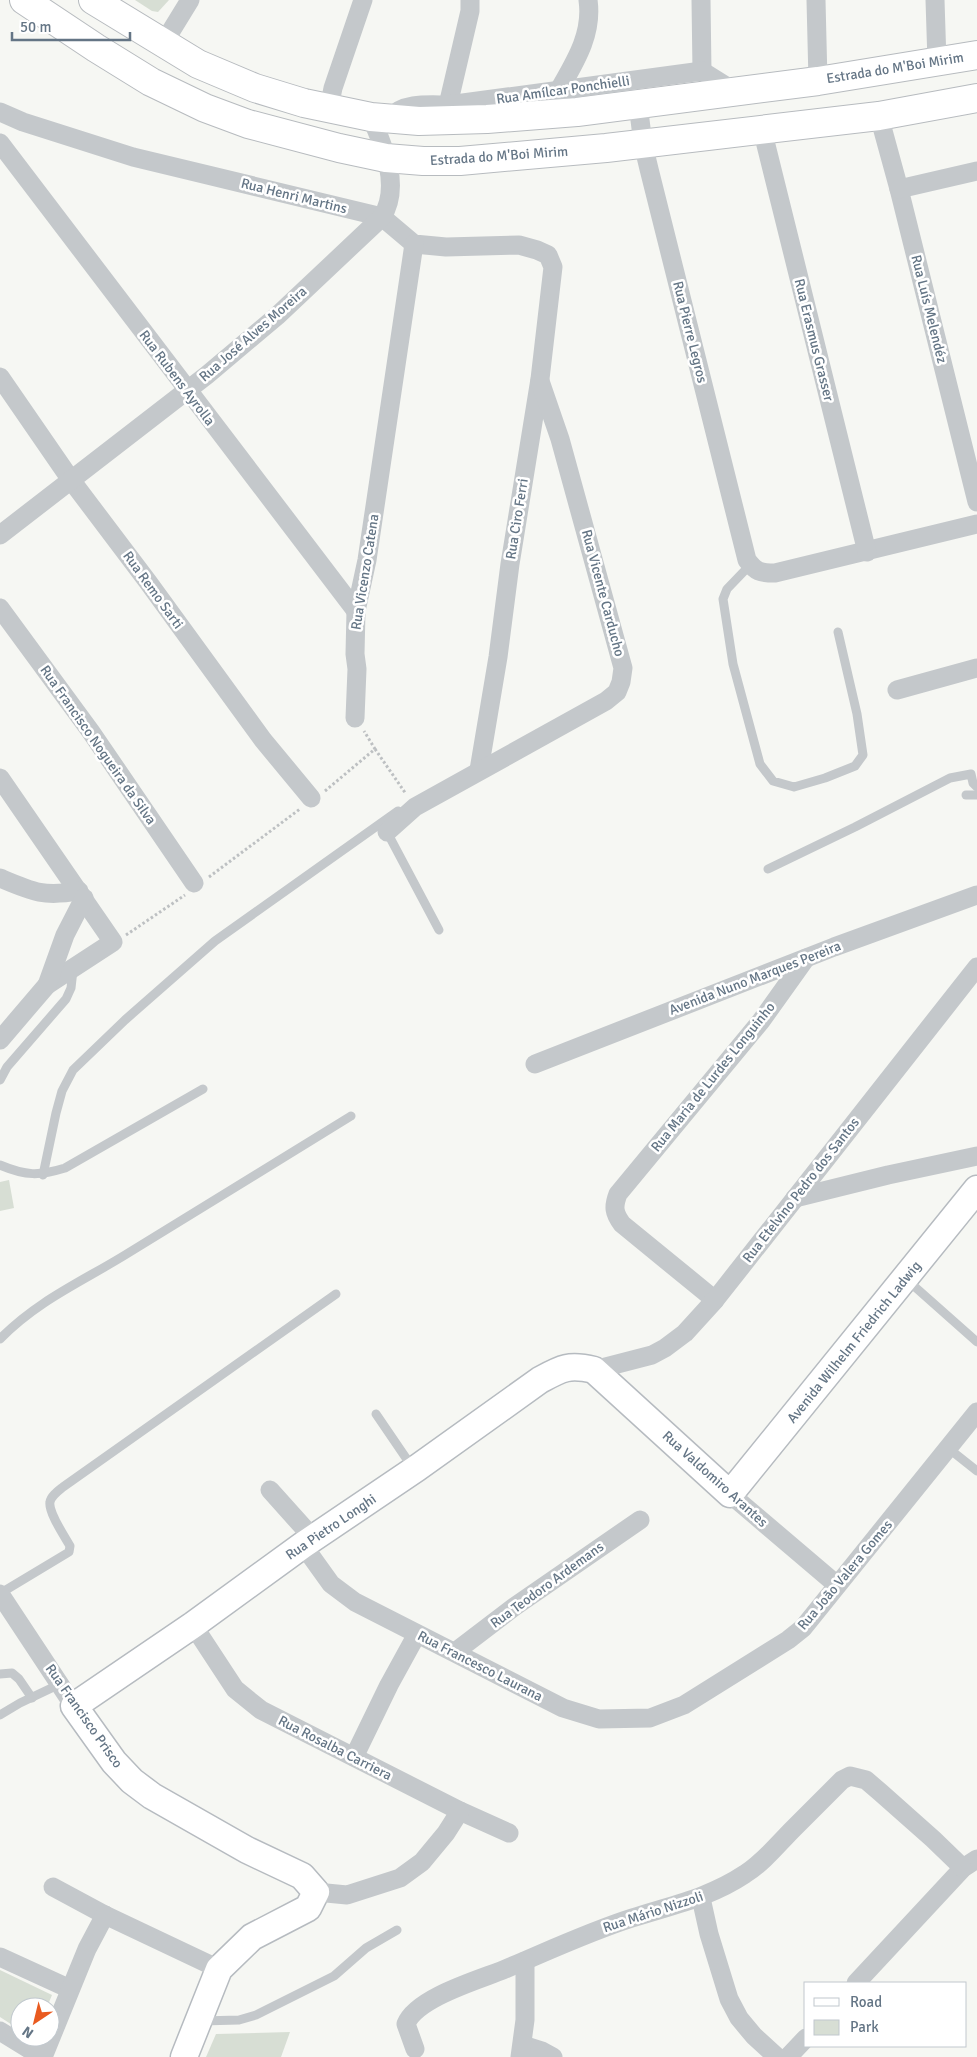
<svg xmlns="http://www.w3.org/2000/svg" width="977" height="2057" viewBox="0 0 977 2057" font-family="Signika,sans-serif">
  <style>
    .green { fill: #d7ded4 }
    .lines { fill: none; stroke-linecap: round; stroke-linejoin: round }
    .secondary-casing { stroke: #b6bbc0; stroke-width: 29 }
    .primary-casing { stroke: #b7bbbf; stroke-width: 30 }
    .path { stroke: #bdc0c2; stroke-width: 3; stroke-dasharray: 2.5 2.5; stroke-linecap: butt }
    .lane { stroke: #c4c8cb; stroke-width: 9 }
    .street { stroke: #c4c8cb; stroke-width: 19 }
    .secondary { stroke: #fff; stroke-width: 26 }
    .primary { stroke: #fff; stroke-width: 28 }
    .labels { text-anchor: middle; dominant-baseline: central; stroke-width: 5; stroke-linejoin: round; paint-order: stroke }
    .street-label { font-size: 14px; fill: #647585; stroke: #fff }
  </style>
  <rect width="100%" height="100%" fill="#f6f7f3"/>
  <g class="green">
    <polygon points="135,0 169,0 158,12 152,11"/>
    <polygon points="9,1180 14,1208 0,1211 0,1182"/>
    <polygon points="0,1970 52,1995 47,2007 20,2007 20,2030 0,2017"/>
    <polygon points="290,2032 281,2057 206,2057 216,2034"/>
  </g>
  <g class="lines">
    <g class="secondary-casing">
      <path id="secondary" d="M184 2057 219 1969 252 1937 308 1908 316 1892 302 1876 247 1850 152 1796 132 1781 114 1762 74 1706 193 1625 303 1545 417 1468 540 1380C562 1368 569 1364 594 1370L730 1494 977 1189"/>
    </g>
    <g class="primary-casing">
      <g id="primary">
        <polyline points="24,0 96,48 151,82 205,108 248,124 339,148 386,158 423,161 460,161 606,148 879,116 977,98"/>
        <polyline points="93,0 198,64 255,88 304,103 371,117 419,121 487,119 577,112 818,81 977,55"/>
      </g>
    </g>
    <g class="path">
      <polyline points="375,749 406,794"/>
      <polyline points="325,791 375,749 364,731"/>
      <polyline points="209,877 300,809"/>
      <polyline points="126,935 185,895"/>
    </g>
    <g class="lane">
      <polyline points="751,564 727,589 723,599 733,664 760,764 773,781 794,787 825,778 855,766 863,755 857,714 838,632"/>
      <polyline points="966,795 977,795"/>
      <polyline points="387,832 439,930"/>
      <polyline points="768,869 855,827 950,778 971,774 973,783 977,787"/>
      <polyline points="0,1080 7,1067 66,999 71,988 73,970"/>
      <path d="M0 1165C26 1176 39 1176 65 1168L203 1089"/>
      <polyline points="43,1175 56,1113 62,1091 73,1070 125,1020 215,941 398,811"/>
      <polyline points="906,1279 977,1342"/>
      <path d="M0 1339C37 1301 81 1282 125 1255 201 1208 276 1162 351 1116"/>
      <polyline points="376,1414 406,1458 415,1466"/>
      <polyline points="948,1448 977,1471"/>
      <path d="M1 1593 69 1552 70 1546C65 1537 48 1512 50 1502 51 1496 58 1491 63 1487L336 1294"/>
      <polyline points="0,1674 12,1673 19,1679 32,1698"/>
      <polyline points="0,1715 20,1703 60,1684"/>
      <polyline points="201,2021 239,2020 256,2015 334,1976 366,1948 397,1930"/>
    </g>
    <g class="street">
      <polyline points="701,0 702,71"/>
      <polyline points="816,0 818,81"/>
      <polyline points="935,0 937,62"/>
      <polyline points="163,44 190,0"/>
      <path d="M559 90C575 62 593 34 588 0"/>
      <path d="M638 104 643 144 649 169 747 560C756 572 760 573 775 573L977 524"/>
      <polyline points="448,105 470,11 470,0"/>
      <polyline points="329,108 333,88 363,0"/>
      <polyline points="0,112 23,122 133,157 382,217 414,244 446,247 519,245 537,250 548,255 553,267 540,379 510,564 498,657 479,770"/>
      <polyline points="879,116 899,189 977,502"/>
      <path d="M391 117C404 102 430 105 448 105L702 71 734 91"/>
      <polyline points="762,129 867,552"/>
      <polyline points="0,143 356,611"/>
      <polyline points="899,189 977,171"/>
      <polyline points="0,377 71,480 148,582 263,740 311,798"/>
      <path d="M0 535 207 375 277 316 382 217C401 187 384 147 371 117"/>
      <polyline points="0,608 91,732 194,883"/>
      <polyline points="897,690 977,668"/>
      <polyline points="355,718 357,669 355,654 356,611 367,560 414,244"/>
      <polyline points="0,778 113,942 47,985"/>
      <polyline points="387,832 415,807 606,701 617,692 621,682 623,668 560,439 540,381"/>
      <path d="M0 878C33 892 43 897 79 891"/>
      <polyline points="0,1040 47,985 65,935 84,898"/>
      <polyline points="535,1064 834,947 977,895"/>
      <polyline points="795,1198 888,1175 977,1156"/>
      <path d="M715 1300 622 1224C614 1213 613 1207 618 1194L761 1021 806 958"/>
      <polyline points="594,1370 652,1355 665,1348 685,1333 715,1300 977,967"/>
      <polyline points="270,1490 313,1538"/>
      <polyline points="730,1494 837,1585"/>
      <polyline points="303,1545 331,1584 355,1602 563,1708 599,1719 650,1718 684,1705 788,1640 803,1628 977,1412"/>
      <polyline points="0,1594 74,1706"/>
      <polyline points="193,1625 235,1689 261,1710 460,1811 509,1833"/>
      <polyline points="455,1652 514,1607 640,1520"/>
      <polyline points="354,1757 389,1685 417,1634"/>
      <polyline points="53,1887 105,1915 219,1969"/>
      <polyline points="316,1892 347,1895 400,1878 422,1862 446,1833 460,1811"/>
      <polyline points="701,1898 709,1934 729,1999 739,2018 754,2036 777,2057"/>
      <polyline points="0,1957 70,1989"/>
      <polyline points="856,1983 963,1868 977,1859"/>
      <polyline points="0,2031 42,2057"/>
      <polyline points="523,2045 542,2051 553,2057"/>
      <path d="M415 2049 406 2024C416 1998 478 1980 503 1970 546 1952 588 1932 632 1918 672 1905 709 1898 745 1874 764 1862 778 1844 794 1828 810 1812 826 1796 842 1780L850 1776 866 1780 880 1792 933 1839 963 1868"/>
      <polyline points="43,2057 87,1949 105,1915"/>
      <polyline points="520,2057 525,2020 525,1961"/>
      <polyline points="788,2057 806,2038"/>
    </g>
    <use href="#secondary" class="secondary"/>
    <use href="#primary" class="primary"/>
  </g>
  <g class="labels">
    <g class="street-label">
      <text transform="translate(895 68) rotate(-9)">Estrada do M'Boi Mirim</text>
      <text transform="translate(563 90) rotate(-8)">Rua Amílcar Ponchielli</text>
      <text transform="translate(499 156) rotate(-4)">Estrada do M'Boi Mirim</text>
      <text transform="translate(294 196) rotate(14)">Rua Henri Martins</text>
      <text transform="translate(929 309) rotate(76)">Rua Luís Melendéz</text>
      <text transform="translate(690 332) rotate(76)">Rua Pierre Legros</text>
      <text transform="translate(253 334) rotate(-41)">Rua José Alves Moreira</text>
      <text transform="translate(814 340) rotate(76)">Rua Erasmus Grasser</text>
      <text transform="translate(177 378) rotate(53)">Rua Rubens Ayrolla</text>
      <text transform="translate(517 519) rotate(-81)">Rua Ciro Ferri</text>
      <text transform="translate(365 572) rotate(-81)">Rua Vicenzo Catena</text>
      <text transform="translate(153 590) rotate(54)">Rua Remo Sarti</text>
      <text transform="translate(603 593) rotate(75)">Rua Vicente Carducho</text>
      <text transform="translate(98 745) rotate(55)">Rua Francisco Nogueira da Silva</text>
      <text transform="translate(755 978) rotate(-21)">Avenida Nuno Marques Pereira</text>
      <text transform="translate(713 1077) rotate(-51)">Rua Maria de Lurdes Longuinho</text>
      <text transform="translate(801 1190) rotate(-52)">Rua Etelvino Pedro dos Santos</text>
      <text transform="translate(854 1342) rotate(-51)">Avenida Wilhelm Friedrich Ladwig</text>
      <text transform="translate(715 1479) rotate(42)">Rua Valdomiro Arantes</text>
      <text transform="translate(331 1527) rotate(-34)">Rua Pietro Longhi</text>
      <text transform="translate(845 1575) rotate(-50)">Rua João Valera Gomes</text>
      <text transform="translate(547 1585) rotate(-36)">Rua Teodoro Ardemans</text>
      <text transform="translate(480 1666) rotate(27)">Rua Francesco Laurana</text>
      <text transform="translate(84 1716) rotate(55)">Rua Francisco Prisco</text>
      <text transform="translate(335 1748) rotate(27)">Rua Rosalba Carriera</text>
      <text transform="translate(653 1912) rotate(-18)">Rua Mário Nizzoli</text>
    </g>
  </g>
  <rect x="804" y="1982" width="162" height="65" fill="#ffffff" stroke="#c1c8ce"/>
  <rect x="814" y="1998" width="25" height="8" fill="#ffffff" stroke="#c1c8ce"/>
  <text x="850" y="2007" font-size="15" fill="#647585">Road</text>
  <rect x="814" y="2020" width="25" height="15" fill="#d7ded4" stroke="#c1c8ce"/>
  <text x="850" y="2032" font-size="15" fill="#647585">Park</text>
  <g transform="translate(35 2022) rotate(215)"><circle r="24" fill="#ffffff" stroke="#c1c8ce"/>
  <path d="M0-4L9 19L0 12L-9 19Z" fill="#e95b20"/>
  <text y="-8" font-size="14" font-weight="bold" text-anchor="middle" fill="#647585">N</text>
  </g>
  <path d="M12 32v8h118v-8" fill="none" stroke="#647585" stroke-width="2.5"/>
  <text x="20" y="32" font-size="15" fill="#647585" stroke="#ffffff" stroke-width="4" paint-order="stroke">50 m</text>
</svg>
